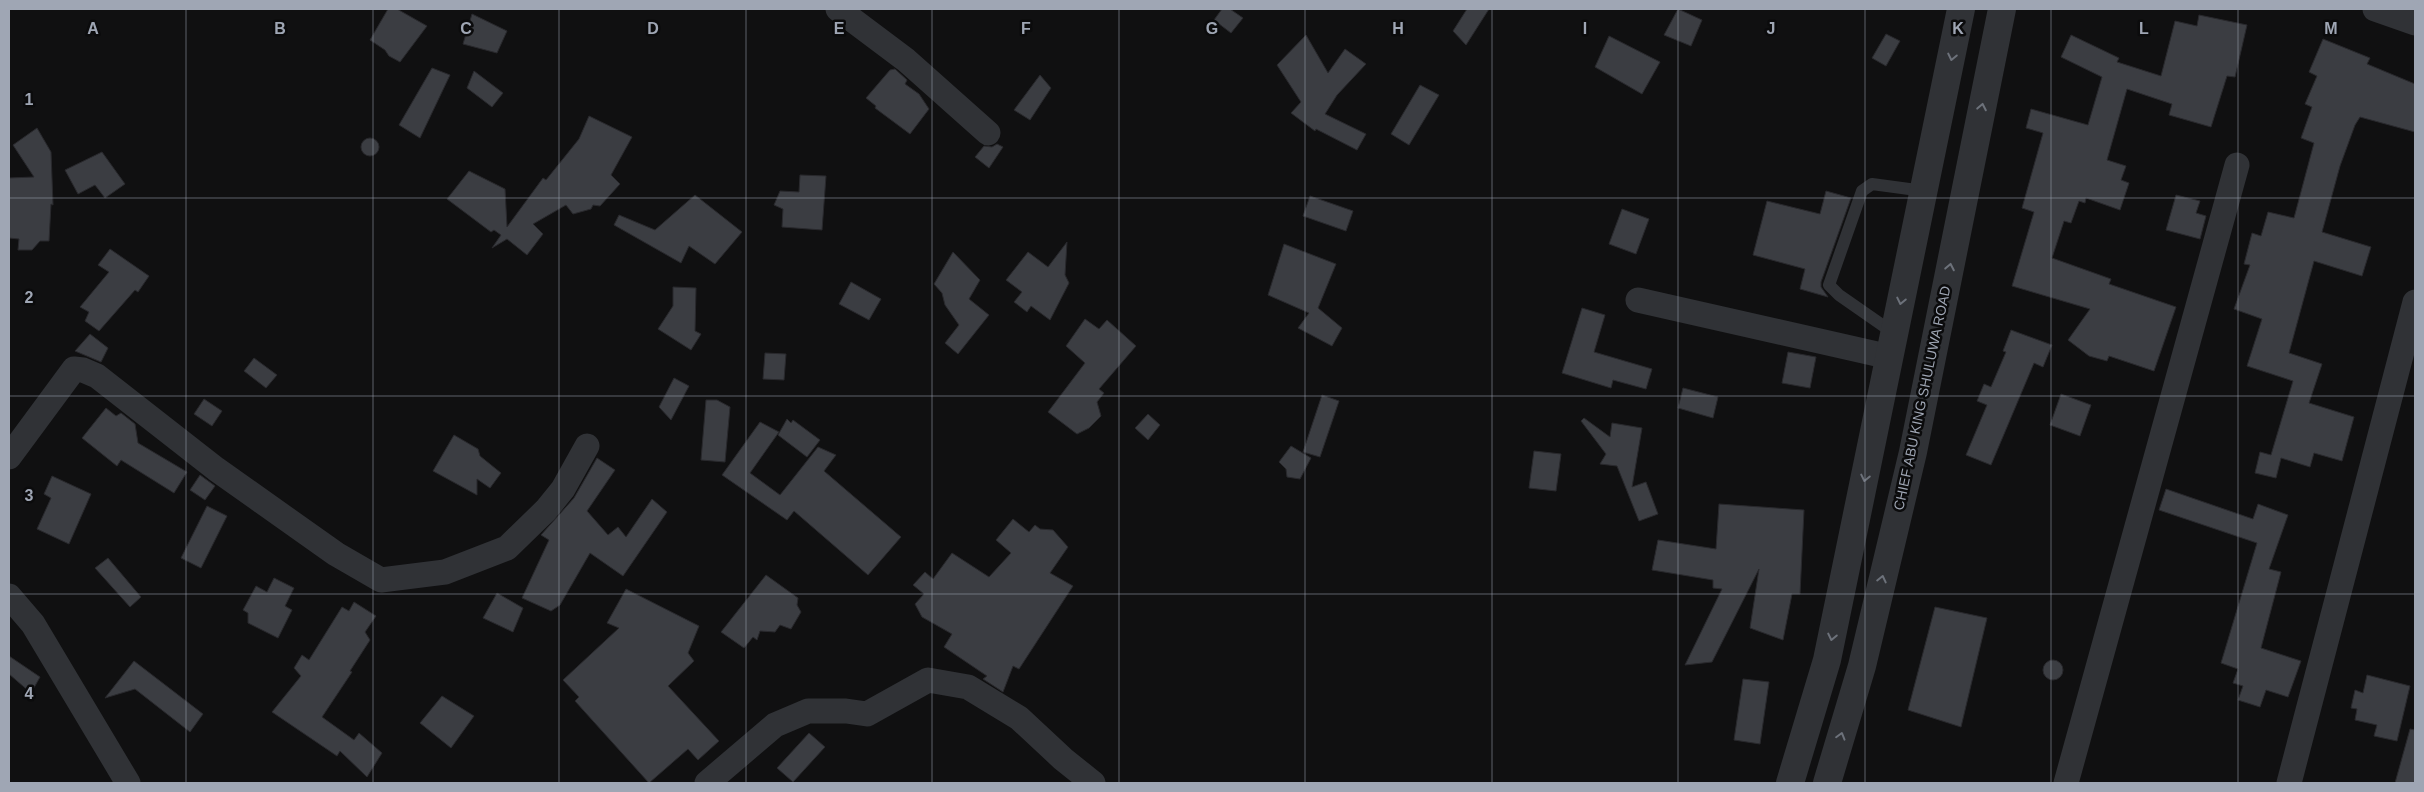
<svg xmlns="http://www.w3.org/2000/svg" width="2424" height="792" viewBox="0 0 2424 792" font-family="Arial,sans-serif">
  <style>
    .building { fill: #3b3d42; stroke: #29292d }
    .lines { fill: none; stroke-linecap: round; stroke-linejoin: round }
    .service { stroke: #303236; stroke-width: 12 }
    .minor { stroke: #303236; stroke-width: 25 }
    .tertiary { stroke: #303236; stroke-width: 28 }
    .oneway { stroke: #6d727b }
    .grid { fill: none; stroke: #9fa6b4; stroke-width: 1; stroke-opacity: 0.55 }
    .labels { text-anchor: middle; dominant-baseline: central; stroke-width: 5; stroke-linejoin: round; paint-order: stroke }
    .street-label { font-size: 14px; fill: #9fa6b4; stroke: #0b0b0c }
    .grid-label { font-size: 16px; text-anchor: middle; font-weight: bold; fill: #9fa6b4; stroke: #0b0b0c; stroke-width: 5; stroke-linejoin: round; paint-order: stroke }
  </style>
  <rect width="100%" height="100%" fill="#101011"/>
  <g class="building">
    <polygon points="388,9 397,9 427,26 400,62 389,56 385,50 370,40"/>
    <polygon points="1222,9 1230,9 1243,18 1231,33 1214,20"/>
    <polygon points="1467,9 1489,9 1466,45 1453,31"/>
    <polygon points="1678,9 1702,20 1691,46 1664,35"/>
    <polygon points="472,14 507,31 497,53 463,44"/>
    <polygon points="2199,15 2247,25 2235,77 2227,76 2211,127 2169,115 2172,104 2127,89 2107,160 2126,166 2121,180 2129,183 2120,210 2086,198 2085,203 2079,201 2071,223 2064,221 2052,258 2111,279 2109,284 2176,307 2154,371 2109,356 2107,361 2089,356 2068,340 2090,309 2012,286 2034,212 2022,208 2043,133 2026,128 2031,109 2088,125 2102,77 2061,57 2071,35 2119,58 2117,62 2161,76 2175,21 2197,26"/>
    <polygon points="1886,34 1900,41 1886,66 1872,58"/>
    <polygon points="1306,35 1328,73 1345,49 1366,64 1337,95 1325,114 1366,134 1357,150 1316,129 1315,131 1291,113 1301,102 1277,65"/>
    <polygon points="1609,36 1660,62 1642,94 1595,67"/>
    <polygon points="2323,39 2370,58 2367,64 2415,84 2415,132 2360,117 2355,125 2340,166 2322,232 2371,247 2362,276 2314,261 2289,353 2322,364 2309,403 2354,417 2342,461 2314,453 2310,467 2281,458 2276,478 2255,473 2260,452 2271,455 2293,381 2247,366 2262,319 2234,309 2250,265 2244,264 2252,233 2261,236 2268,212 2294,218 2314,143 2301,138 2312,107 2305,104 2317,76 2309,72"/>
    <polygon points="432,68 450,75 420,138 399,125"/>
    <polygon points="895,69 907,80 905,84 919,94 929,109 910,134 875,108 876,106 866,98 890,70"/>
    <polygon points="474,71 503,93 492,107 467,88"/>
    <polygon points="1040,75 1051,88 1030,120 1014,110"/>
    <polygon points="1420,85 1439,95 1409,145 1391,134"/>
    <polygon points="589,116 632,137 611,175 620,184 600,206 593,205 591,209 573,214 566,205 533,224 543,234 527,255 507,239 492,248 501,235 494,230 491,232 447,199 469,171 505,189 507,227 543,178 546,180 579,139"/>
    <polygon points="37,128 51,152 53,205 51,204 49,241 40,241 32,250 18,250 19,239 9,238 9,178 34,177 13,145"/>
    <circle cx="370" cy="147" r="9"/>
    <polygon points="997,144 1003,147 989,168 975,157 984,146 992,147"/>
    <polygon points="102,152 125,184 105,198 95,185 78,194 65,170"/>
    <polygon points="800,175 826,176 822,230 782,227 783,209 774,205 780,191 799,192"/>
    <polygon points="1826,191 1851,198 1821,282 1821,287 1828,297 1800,289 1805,269 1753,255 1767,201 1820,214"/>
    <polygon points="695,195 742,232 715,264 689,246 681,263 614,225 619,215 655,230"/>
    <polygon points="2176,195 2200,201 2196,213 2206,216 2200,239 2166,230"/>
    <polygon points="1310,196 1353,211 1346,231 1303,216"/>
    <polygon points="1622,209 1649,219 1636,254 1609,244"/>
    <polygon points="1067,242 1065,275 1069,283 1050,320 1031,306 1027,312 1014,302 1022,292 1006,280 1028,252 1048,267"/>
    <polygon points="1284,244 1336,264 1318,308 1342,328 1332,346 1298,328 1309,313 1268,295"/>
    <polygon points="110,249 149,276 138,292 135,290 99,331 85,321 89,312 80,307 109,272 98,265"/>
    <polygon points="953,252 980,280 969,299 989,315 958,354 945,343 959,325 945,305 942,293 934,284"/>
    <polygon points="851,282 881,299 869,320 839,304"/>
    <polygon points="673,287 696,288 695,331 701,334 691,350 658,329 673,306"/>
    <polygon points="1582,308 1605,315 1594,352 1652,369 1646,389 1613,380 1611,388 1562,373"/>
    <polygon points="1085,319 1099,329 1107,320 1136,346 1099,389 1104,393 1097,402 1101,416 1089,428 1077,434 1048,412 1085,363 1066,346"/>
    <polygon points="2011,330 2052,345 2043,367 2034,363 1991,465 1966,455 1987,405 1977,401 1984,384 1991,387 2006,352 2003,351"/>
    <polygon points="90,334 108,348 101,362 75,351"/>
    <polygon points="1788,352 1816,357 1810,388 1782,383"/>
    <polygon points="765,353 786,354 784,380 763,379"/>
    <polygon points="254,358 277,375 266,388 244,371"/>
    <polygon points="674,378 689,386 671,420 659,407"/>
    <polygon points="1683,388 1718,397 1713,418 1678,408"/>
    <polygon points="2061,394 2091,405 2080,436 2050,425"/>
    <polygon points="1322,395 1339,401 1320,457 1303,452"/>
    <polygon points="204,399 222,411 212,426 194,414"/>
    <polygon points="706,400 717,400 730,407 725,462 701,460"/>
    <polygon points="106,408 116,416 121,413 135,424 138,443 187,472 174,493 121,460 117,466 82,438"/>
    <polygon points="1148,414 1160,425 1148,440 1135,428"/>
    <polygon points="1584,418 1610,437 1612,423 1642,428 1632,487 1646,482 1658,514 1639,521 1617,466 1600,464 1606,454 1581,421"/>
    <polygon points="787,419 791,423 793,420 820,440 807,457 778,435"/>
    <polygon points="760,422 779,432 750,473 780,495 818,447 836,455 824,471 901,537 868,575 794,511 787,520 722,475"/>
    <polygon points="454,435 478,449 480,456 501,473 490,488 477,479 477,495 433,471"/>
    <polygon points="1291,446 1311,458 1300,479 1287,477 1286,469 1279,462"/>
    <polygon points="1534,451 1561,454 1556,491 1529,488"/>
    <polygon points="597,458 615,470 587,511 608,535 618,527 626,537 652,499 667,512 623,576 590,553 560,605 551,611 522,598 549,540 541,535 574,498"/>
    <polygon points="200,475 215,486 205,500 190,490"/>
    <polygon points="52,476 91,494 69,544 37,529 51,498 44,494"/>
    <polygon points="2166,489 2253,519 2258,504 2288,515 2269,569 2281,572 2261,648 2301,661 2288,697 2266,690 2260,707 2238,700 2243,686 2233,683 2238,669 2221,663 2257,543 2159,510"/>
    <polygon points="1719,504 1804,510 1800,594 1792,594 1783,640 1750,628 1759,569 1712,662 1685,665 1722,589 1713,588 1713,580 1652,570 1658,540 1716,549"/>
    <polygon points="207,506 227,516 201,568 181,558"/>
    <polygon points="1013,519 1029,532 1035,525 1040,529 1053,530 1068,547 1050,573 1073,586 1019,669 1013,666 1003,692 983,679 987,676 944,647 952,634 922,617 915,604 924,594 913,585 925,572 933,579 952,553 989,577 1011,553 996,540"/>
    <polygon points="108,558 141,597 130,607 95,568"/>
    <polygon points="766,575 798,598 797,605 801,612 791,629 780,625 775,632 760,631 757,640 753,637 744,648 721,632"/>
    <polygon points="274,578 294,588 285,606 292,610 278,638 248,623 248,613 243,610 256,586 267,592"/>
    <polygon points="626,589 699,626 688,653 694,661 668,686 719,741 698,760 688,749 649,783 575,701 579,697 563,680 619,628 607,623"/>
    <polygon points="497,593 523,608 513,632 483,618"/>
    <polygon points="354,602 376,616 365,632 370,640 350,671 352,672 322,717 354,740 359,733 382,753 367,777 340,751 337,756 272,712 301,676 294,668 302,655 309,660 342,607 349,611"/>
    <polygon points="1935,607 1987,618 1961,727 1908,710"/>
    <polygon points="9,656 40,677 31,693 9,674"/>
    <circle cx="2053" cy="670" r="10"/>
    <polygon points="134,661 203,714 190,732 135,689 105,698"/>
    <polygon points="2367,675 2410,686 2397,741 2374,736 2377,725 2355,720 2357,709 2351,708 2355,690 2363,693"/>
    <polygon points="1743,679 1769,682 1760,744 1734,740"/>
    <polygon points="442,696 474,716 451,748 420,723"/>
    <polygon points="2410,729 2415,730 2415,783 2395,783"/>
    <polygon points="809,733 825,747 793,782 777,768"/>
  </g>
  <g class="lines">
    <polyline class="service" points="1895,334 1839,295 1829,285 1862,191 1872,184 1924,191"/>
    <g class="minor">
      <polyline points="838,9 906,60 988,133"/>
      <polyline points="2375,9 2415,23"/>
      <polyline points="1638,300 1890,357"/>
      <polyline points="9,457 74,369 83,370 97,376 216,469 336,554 381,580 445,572 507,548 546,510 563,489 587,446"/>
      <polyline points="9,596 33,624 128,783"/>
      <polyline points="707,783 775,725 808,711 846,711 867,714 928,680 968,687 1019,718 1063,759 1093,783"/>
      <polyline points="2066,783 2237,165"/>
      <polyline points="2289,783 2415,302"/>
    </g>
    <g class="tertiary">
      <polyline points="1790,783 1827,660 1961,9"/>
      <polyline points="1827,783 1862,666 1913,452 2002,9"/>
    </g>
  </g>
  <defs><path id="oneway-chevron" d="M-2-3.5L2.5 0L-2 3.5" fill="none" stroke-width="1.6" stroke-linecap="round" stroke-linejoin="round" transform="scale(1.25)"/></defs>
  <g class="oneway">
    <use href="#oneway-chevron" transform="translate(1952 57) rotate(102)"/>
    <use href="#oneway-chevron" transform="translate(1982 107) rotate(-79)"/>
    <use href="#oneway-chevron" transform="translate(1950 267) rotate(-79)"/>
    <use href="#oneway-chevron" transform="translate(1901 301) rotate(102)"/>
    <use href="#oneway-chevron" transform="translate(1865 478) rotate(102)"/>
    <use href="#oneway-chevron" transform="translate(1882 579) rotate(-77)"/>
    <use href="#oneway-chevron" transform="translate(1832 637) rotate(102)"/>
    <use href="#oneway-chevron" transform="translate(1841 736) rotate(-74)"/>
  </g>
  <path class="grid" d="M186 9V783M373 9V783M559 9V783M746 9V783M932 9V783M1119 9V783M1305 9V783M1492 9V783M1678 9V783M1865 9V783M2051 9V783M2238 9V783M9 198H2415M9 396H2415M9 594H2415"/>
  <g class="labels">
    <g class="street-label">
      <text transform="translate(1922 398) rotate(-78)">CHIEF ABU KING SHULUWA ROAD</text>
    </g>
  </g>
  <g class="grid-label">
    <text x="93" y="34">A</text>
    <text x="280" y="34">B</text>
    <text x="466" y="34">C</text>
    <text x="653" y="34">D</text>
    <text x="839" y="34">E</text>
    <text x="1026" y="34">F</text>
    <text x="1212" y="34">G</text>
    <text x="1398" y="34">H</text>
    <text x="1585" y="34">I</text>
    <text x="1771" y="34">J</text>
    <text x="1958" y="34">K</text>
    <text x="2144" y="34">L</text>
    <text x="2331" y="34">M</text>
    <text x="29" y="105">1</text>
    <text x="29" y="303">2</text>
    <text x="29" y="501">3</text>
    <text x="29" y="699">4</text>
  </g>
  <rect width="2424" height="792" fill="none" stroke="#9fa6b4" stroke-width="20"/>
</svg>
